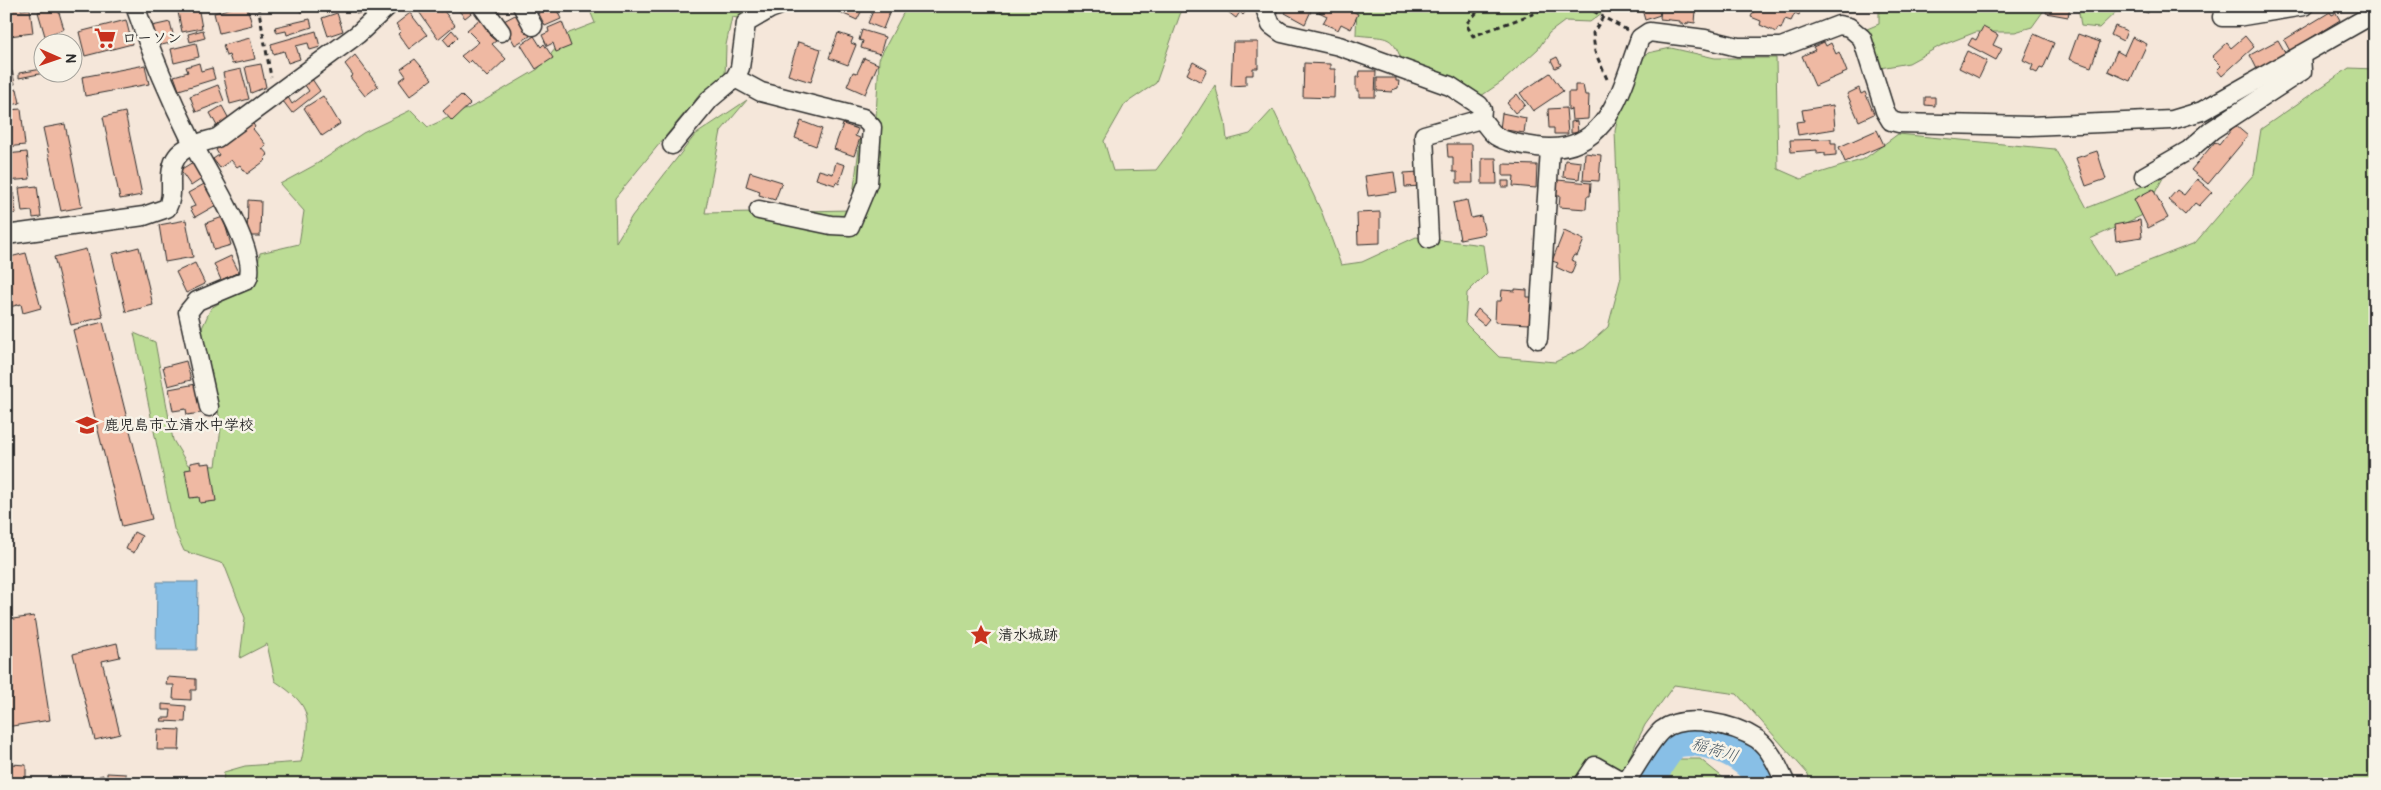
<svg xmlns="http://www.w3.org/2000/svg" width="2381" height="790" viewBox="0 0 2381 790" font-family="Pangolin,'Klee One',sans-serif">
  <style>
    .green { fill: #bcdc95; stroke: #748460 }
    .water { fill: #88bfe6; stroke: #63849b }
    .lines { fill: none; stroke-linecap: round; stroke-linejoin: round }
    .river { stroke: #88bfe6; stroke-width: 32 }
    .building { fill: #efb9a3; stroke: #2b2b2b }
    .street-casing { stroke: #2b2b2b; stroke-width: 21 }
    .path { stroke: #2b2b2b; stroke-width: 3; stroke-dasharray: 5 4; stroke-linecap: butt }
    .street { stroke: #f7f3e8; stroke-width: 18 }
    .labels { text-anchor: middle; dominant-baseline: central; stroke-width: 5; stroke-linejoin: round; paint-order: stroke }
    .poi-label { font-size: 15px; font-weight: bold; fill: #2b2b2b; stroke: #f7f3e8; text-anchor: start }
    .water-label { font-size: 16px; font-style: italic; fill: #475763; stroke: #f7f3e8 }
  </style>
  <rect width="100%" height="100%" fill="#f5e7da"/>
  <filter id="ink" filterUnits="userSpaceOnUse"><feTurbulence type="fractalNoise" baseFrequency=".02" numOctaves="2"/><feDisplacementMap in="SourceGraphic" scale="10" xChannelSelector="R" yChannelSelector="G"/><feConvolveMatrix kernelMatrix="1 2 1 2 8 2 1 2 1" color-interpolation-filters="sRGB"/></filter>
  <g filter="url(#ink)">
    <g class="green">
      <path d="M588 6H791L766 23 732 17 726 45 725 78 701 93 615 198 616 242 632 216 695 135 747 100 721 131 705 213 851 210 860 141 876 117 879 59 907 6H1183L1156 83 1125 104 1104 141 1113 171 1156 170 1189 126 1215 85 1225 121 1227 140 1250 134 1273 109 1322 213 1341 265 1362 262 1416 237 1483 245 1487 273 1467 293 1465 323 1499 357 1555 362 1584 348 1608 327 1621 277 1615 131 1627 76 1648 53 1671 48 1715 58H1776L1778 169 1801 179 1864 159 1898 134 2055 149 2087 208 2163 178 2143 215 2090 239 2113 275 2195 243 2254 174 2261 129 2349 68 2375 69V784H1810L1808 774 1737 694 1674 685 1645 725 1616 784H223L224 772 245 766 301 762C310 719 315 708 275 681L267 644 240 658 245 618 224 564 184 551 174 529 134 333 155 342 173 440 188 465 216 466 221 428 213 379 198 337 211 308 254 282 260 253 299 244 304 211 280 184 315 165 363 133 411 110 428 127 480 103 538 69 569 33 595 23Z"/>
      <path d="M1357 6C1371 6 1415 10 1424 6H1611L1590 22 1565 21 1549 33 1538 49 1503 81 1481 96 1451 79 1402 61C1391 32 1385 39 1356 35Z"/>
      <polygon points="1879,6 2047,6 2032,27 2015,32 1976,32 1940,46 1909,63 1880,68 1867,29 1879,24"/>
      <polygon points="2078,6 2122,6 2099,28 2081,26"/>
      <polygon points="1673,759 1700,759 1731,784 1659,784"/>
    </g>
    <polygon class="water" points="157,582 198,582 197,650 156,650"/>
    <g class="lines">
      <path class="river" d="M1649 784 1659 762 1673 742C1679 741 1686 740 1692 740 1716 742 1757 757 1760 784"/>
    </g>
    <g class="building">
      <polygon points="21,6 21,10 30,9 33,33 9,36 6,8"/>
      <polygon points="57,6 64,29 45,36 38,12"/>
      <polygon points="198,6 202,28 182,32 177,7"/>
      <polygon points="238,6 247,6 252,25 219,33 214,13"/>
      <polygon points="300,6 312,6 313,10 301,12"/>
      <polygon points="355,6 370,6 371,11 356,14"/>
      <polygon points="415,6 435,6 440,12 443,10 455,25 438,39"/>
      <polygon points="455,6 472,6 475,10 465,18"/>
      <polygon points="491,6 506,6 496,13"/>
      <polygon points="535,6 555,6 561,19 545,26"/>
      <polygon points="839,6 864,6 857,20 837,11"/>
      <polygon points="875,6 892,6 883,29 868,23"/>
      <polygon points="1224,6 1250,6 1243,15 1240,12 1236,18 1223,8"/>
      <polygon points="1289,6 1310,6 1308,10 1311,11 1305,24 1285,13"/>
      <polygon points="1322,6 1343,6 1358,14 1351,29 1341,24 1338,30 1323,23 1327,16 1319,12"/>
      <polygon points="1641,6 1657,6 1660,15 1645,20"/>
      <polygon points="1661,6 1704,6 1704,11 1696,10 1695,23 1688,22 1688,24 1680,23 1680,21 1660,19"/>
      <polygon points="1756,6 1760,7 1802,6 1799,15 1795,13 1791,21 1785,19 1781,29 1778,28 1776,32 1760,25 1761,21 1751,17"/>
      <polygon points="1864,6 1878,6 1877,10"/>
      <polygon points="2047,6 2070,6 2068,17 2046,13"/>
      <polygon points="2128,6 2150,6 2148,13"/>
      <polygon points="2330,12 2332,15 2336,13 2340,20 2290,51 2284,40"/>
      <polygon points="337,13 343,31 328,36 322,18"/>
      <polygon points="410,13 427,35 409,49 398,34 401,31 396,24"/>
      <polygon points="517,14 530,36 515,45 502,22"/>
      <polygon points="310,19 312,27 287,35 286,31 277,33 275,27"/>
      <polygon points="480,19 493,33 490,36 496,41 492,44 506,59 487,77 471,60 468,63 461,56 479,42 467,30"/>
      <polygon points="126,20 132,44 85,56 79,32"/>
      <polygon points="170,22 175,42 157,46 152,26"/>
      <polygon points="562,22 571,46 556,52 553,43 547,46 542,35 549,32 548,28"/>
      <polygon points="2115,26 2127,31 2123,41 2111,35"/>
      <polygon points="1983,27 1998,35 1993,45 2002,49 1996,60 1968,45 1972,38 1976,40"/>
      <polygon points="203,30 205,38 190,42 188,34"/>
      <polygon points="452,30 458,37 449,46 443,39"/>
      <polygon points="862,30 885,37 880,54 861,48 863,41 859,40"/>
      <polygon points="316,31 320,47 310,50 308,43 296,46 300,59 288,63 284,51 273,54 271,44"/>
      <polygon points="838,33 853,38 851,43 856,45 848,65 829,58"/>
      <polygon points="2034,34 2054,43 2043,69 2040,68 2037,73 2031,70 2033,65 2023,60"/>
      <polygon points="2078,34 2100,42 2091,67 2069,59"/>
      <polygon points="534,36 541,47 544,44 553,58 536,69 521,45"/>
      <polygon points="2245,36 2254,47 2222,76 2217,70 2221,66 2212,57 2227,43 2231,48"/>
      <polygon points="2132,37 2147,44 2130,81 2108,71 2117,51 2124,55"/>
      <polygon points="250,38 255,59 232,64 229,55 226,56 223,45"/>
      <polygon points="2278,40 2286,54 2257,69 2250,55"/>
      <polygon points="798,42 821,49 811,82 788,75"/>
      <polygon points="1233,42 1258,42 1258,68 1253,68 1253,75 1246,75 1246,85 1231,86"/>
      <polygon points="1824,42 1826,46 1831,43 1836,54 1839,52 1847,72 1815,86 1802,56 1815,50 1813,47"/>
      <polygon points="196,43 199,57 174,63 171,49"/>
      <polygon points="1967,51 1987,61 1979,78 1959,68"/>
      <polygon points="355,55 378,86 365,96 350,77 353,75 345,64"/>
      <polygon points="1557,57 1561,65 1555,68 1551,60"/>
      <polygon points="864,58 878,64 865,94 847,86 853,72 857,73"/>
      <polygon points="415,59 432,79 410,96 399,81 406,76 401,69"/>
      <polygon points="1193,62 1207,70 1201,82 1187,74"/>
      <polygon points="199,63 201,71 212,68 215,79 179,90 174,76 188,72 186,67"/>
      <polygon points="1304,63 1330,64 1330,69 1335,69 1334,98 1303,97"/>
      <polygon points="261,64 266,87 251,93 245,67"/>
      <polygon points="145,65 149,84 85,96 82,77"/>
      <polygon points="42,69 42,72 49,72 19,78 19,73"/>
      <polygon points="241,69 249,99 230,104 223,73"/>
      <polygon points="12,71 15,84 6,86 6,72"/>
      <polygon points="1360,71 1376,71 1375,97 1359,97 1359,90 1356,90 1356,77 1359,77"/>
      <polygon points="1550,73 1563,91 1533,111 1520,93"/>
      <polygon points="1377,78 1396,78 1396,81 1399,81 1398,88 1392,90 1392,92 1377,91"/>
      <polygon points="312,79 320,91 292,113 283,101 288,97 292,104 309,91 304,84"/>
      <polygon points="218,85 224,101 196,112 190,96"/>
      <polygon points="1575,85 1583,85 1585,95 1589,95 1588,119 1572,120 1571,109 1568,110 1568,92 1575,92"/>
      <polygon points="1859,88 1861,94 1865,92 1874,114 1859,121 1847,94"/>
      <polygon points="17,89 20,103 8,106 6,91"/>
      <polygon points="1517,94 1525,105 1515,113 1507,103"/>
      <polygon points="461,95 470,104 452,121 443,111"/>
      <polygon points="323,96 340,124 322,136 304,108"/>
      <polygon points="1925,97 1935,97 1935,106 1925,105"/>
      <polygon points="1833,105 1835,129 1798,135 1796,122 1804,121 1802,110"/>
      <polygon points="222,106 229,119 217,126 210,113"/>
      <polygon points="1566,108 1568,134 1554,134 1554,128 1549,128 1548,109"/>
      <polygon points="21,109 25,145 6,147 6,125 9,125 8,110"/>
      <polygon points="125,112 142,195 120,199 103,117"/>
      <polygon points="1502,113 1526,118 1524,133 1500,129"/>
      <polygon points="801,121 822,129 816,146 795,138"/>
      <polygon points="1577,121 1578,133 1571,133 1571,122"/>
      <polygon points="252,122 255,127 253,129 266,145 262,148 268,155 264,158 266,160 247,174 240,165 237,167 231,160 220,168 213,159 219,155 216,150"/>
      <polygon points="65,124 82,207 61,211 43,128"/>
      <polygon points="843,124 858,129 855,136 860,138 854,156 834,149"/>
      <polygon points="2235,125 2248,136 2208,184 2191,170 2215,142 2219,145"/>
      <polygon points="1877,130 1884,145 1845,162 1839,147"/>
      <polygon points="1831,139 1831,143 1836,143 1836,155 1825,156 1825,153 1817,154 1817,150 1791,152 1790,140"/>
      <polygon points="1447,144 1472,144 1473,183 1457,183 1457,172 1453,172 1453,157 1448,157"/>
      <polygon points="2097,151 2106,179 2086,186 2076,158"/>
      <polygon points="27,152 30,179 6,181 6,154"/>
      <polygon points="1585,153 1601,155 1599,181 1583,180"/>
      <polygon points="1482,158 1496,158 1497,184 1482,184"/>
      <polygon points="1565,160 1581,162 1579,179 1563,177"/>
      <polygon points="193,162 203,178 191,186 180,170"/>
      <polygon points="836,162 845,165 839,184 836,182 835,185 816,179 819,170 833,174"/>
      <polygon points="1503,164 1537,165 1536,188 1513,186 1514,176 1503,176"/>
      <polygon points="750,172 782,182 775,200 759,195 760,191 746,186"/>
      <polygon points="1394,172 1397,192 1368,196 1365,176"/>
      <polygon points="1419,172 1421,186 1405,187 1404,173"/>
      <polygon points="2197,179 2212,192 2199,206 2195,203 2185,215 2168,200 2177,190 2184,195"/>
      <polygon points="1557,180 1591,183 1590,196 1587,196 1586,209 1559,207 1560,196 1556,196"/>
      <rect x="1502" y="181" width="7" height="6"/>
      <polygon points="206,183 218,204 195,217 190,208 195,206 188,193"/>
      <polygon points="37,186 41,217 33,218 32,211 22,212 19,188"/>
      <polygon points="2153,189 2168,218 2148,228 2134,199"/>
      <polygon points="13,190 16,213 6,215 6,191"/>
      <polygon points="248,200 261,201 260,236 247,236"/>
      <polygon points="1467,200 1471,218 1481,216 1485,234 1460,239 1453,203"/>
      <polygon points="1380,212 1380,243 1358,244 1357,213"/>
      <polygon points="223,217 231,245 214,250 206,223"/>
      <polygon points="186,220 193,257 165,262 159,225"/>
      <polygon points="2140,220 2142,237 2116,241 2114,225"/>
      <polygon points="1564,231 1584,240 1577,256 1574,255 1571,260 1576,262 1571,274 1556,267 1558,263 1552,261"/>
      <polygon points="139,247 153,305 126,312 112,254"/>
      <polygon points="86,249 103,317 71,325 54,257"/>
      <polygon points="26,253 41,308 23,313 21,304 6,308 6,258"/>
      <polygon points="231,256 239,272 221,280 214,264"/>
      <polygon points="195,263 205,284 186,293 176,272"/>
      <polygon points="1515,289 1527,290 1527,297 1534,297 1533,317 1530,317 1529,324 1495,322 1496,301 1501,301 1502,290 1515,291"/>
      <polygon points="1478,309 1489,319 1484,325 1473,316"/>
      <polygon points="103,322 152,519 122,526 73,330"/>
      <polygon points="186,361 191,380 168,386 163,367"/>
      <polygon points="196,384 201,413 187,415 186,409 173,411 169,389"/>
      <polygon points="201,461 201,464 210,463 216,501 200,503 199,497 190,498 185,470 191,469 190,463"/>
      <polygon points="134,532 142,536 134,553 126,549"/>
      <polygon points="34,616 50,720 6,727 6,620"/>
      <polygon points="117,643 120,657 102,661 120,734 95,740 73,654"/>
      <polygon points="167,677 196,679 196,690 191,690 191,700 173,699 174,685 166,685"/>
      <polygon points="162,704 186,706 185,722 161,721 162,718 170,718 171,710 162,710"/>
      <polygon points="158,729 180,730 179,750 157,750"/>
      <polygon points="11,764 26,765 26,784 7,784 7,781 10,781"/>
      <polygon points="107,773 126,774 126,784 107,784"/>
      <polygon points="103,775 103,784 81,784 99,783 99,776"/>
    </g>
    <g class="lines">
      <g class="street-casing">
        <g id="street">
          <path d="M135 6C151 53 171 100 193 144 205 169 262 256 247 280L197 301 188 312 209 407"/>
          <polyline points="482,6 501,32"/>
          <polyline points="522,6 533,26"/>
          <polyline points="1268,6 1266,11 1271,25 1282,33 1339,46 1450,86 1479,105 1482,110 1481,119 1424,135 1429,239"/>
          <polyline points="2227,6 2222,17 2237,17 2304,6"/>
          <polyline points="735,78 761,92 863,118 872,127 868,183 850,226 831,225 759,210"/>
          <path d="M1481 119C1486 124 1491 133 1496 136 1507 143 1525 145 1537 147 1608 157 1621 90 1640 38L1649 32 1705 39 1738 47H1781L1839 25 1849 27 1862 38 1885 111 1891 121 1899 123 2030 126 2172 120 2202 111 2375 13"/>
          <polyline points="672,145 710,99 735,78 740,68 746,23 770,9 778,6"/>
          <polyline points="2144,176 2189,150 2212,130 2302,71 2301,55"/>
          <path d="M6 235 144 216 167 208C172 198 171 192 171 181 170 148 190 146 217 138L358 34 388 6"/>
          <polyline points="1538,339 1550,149"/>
          <path d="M1583 784 1595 766 1625 783C1634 770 1651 739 1662 730 1685 712 1735 725 1757 739 1771 749 1779 769 1786 784"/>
        </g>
      </g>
      <g class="path">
        <polyline points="258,6 271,77"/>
        <polyline points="1483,6 1466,24 1473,36 1554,6"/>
        <polyline points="1586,6 1603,17"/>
        <polyline points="1607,79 1595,52 1593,33 1603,17 1627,30"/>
      </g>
      <use href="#street" class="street"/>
    </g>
  </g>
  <defs>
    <g id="supermarket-bare" transform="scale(1.725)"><path d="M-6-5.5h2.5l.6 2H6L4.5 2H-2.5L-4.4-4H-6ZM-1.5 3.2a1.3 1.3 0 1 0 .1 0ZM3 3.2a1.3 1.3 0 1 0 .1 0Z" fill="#c8321e" stroke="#f7f3e8" stroke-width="2.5" paint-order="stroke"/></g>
    <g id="school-bare" transform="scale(1.725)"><path d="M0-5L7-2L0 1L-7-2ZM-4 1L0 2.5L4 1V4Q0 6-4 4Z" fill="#c8321e" stroke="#f7f3e8" stroke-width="2.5" paint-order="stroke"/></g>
    <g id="sight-bare" transform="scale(1.725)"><path d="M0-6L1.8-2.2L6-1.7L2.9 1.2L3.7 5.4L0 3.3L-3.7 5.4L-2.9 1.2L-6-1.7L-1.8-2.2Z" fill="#c8321e" stroke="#f7f3e8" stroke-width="2.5" paint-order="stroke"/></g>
  </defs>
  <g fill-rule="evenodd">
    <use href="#supermarket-bare" x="105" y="38"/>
    <use href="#school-bare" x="87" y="425"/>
    <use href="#sight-bare" x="981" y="635"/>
  </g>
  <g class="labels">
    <g class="poi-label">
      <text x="122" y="38">ローソン</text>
      <text x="104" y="425">鹿児島市立清水中学校</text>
      <text x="998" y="635">清水城跡</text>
    </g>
    <g class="water-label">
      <text transform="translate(1715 750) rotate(17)">稲荷川</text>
    </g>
  </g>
  <rect width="2381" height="790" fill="none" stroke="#f7f3e8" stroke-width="25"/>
  <rect x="12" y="12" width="2356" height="765" fill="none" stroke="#2b2b2b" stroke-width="2" filter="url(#ink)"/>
  <g transform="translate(58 58) rotate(92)"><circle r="24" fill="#f7f3e8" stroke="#a5a39c"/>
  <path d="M0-4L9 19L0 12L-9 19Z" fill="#c8321e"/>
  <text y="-8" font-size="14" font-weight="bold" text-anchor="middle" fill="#2b2b2b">N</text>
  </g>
</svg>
